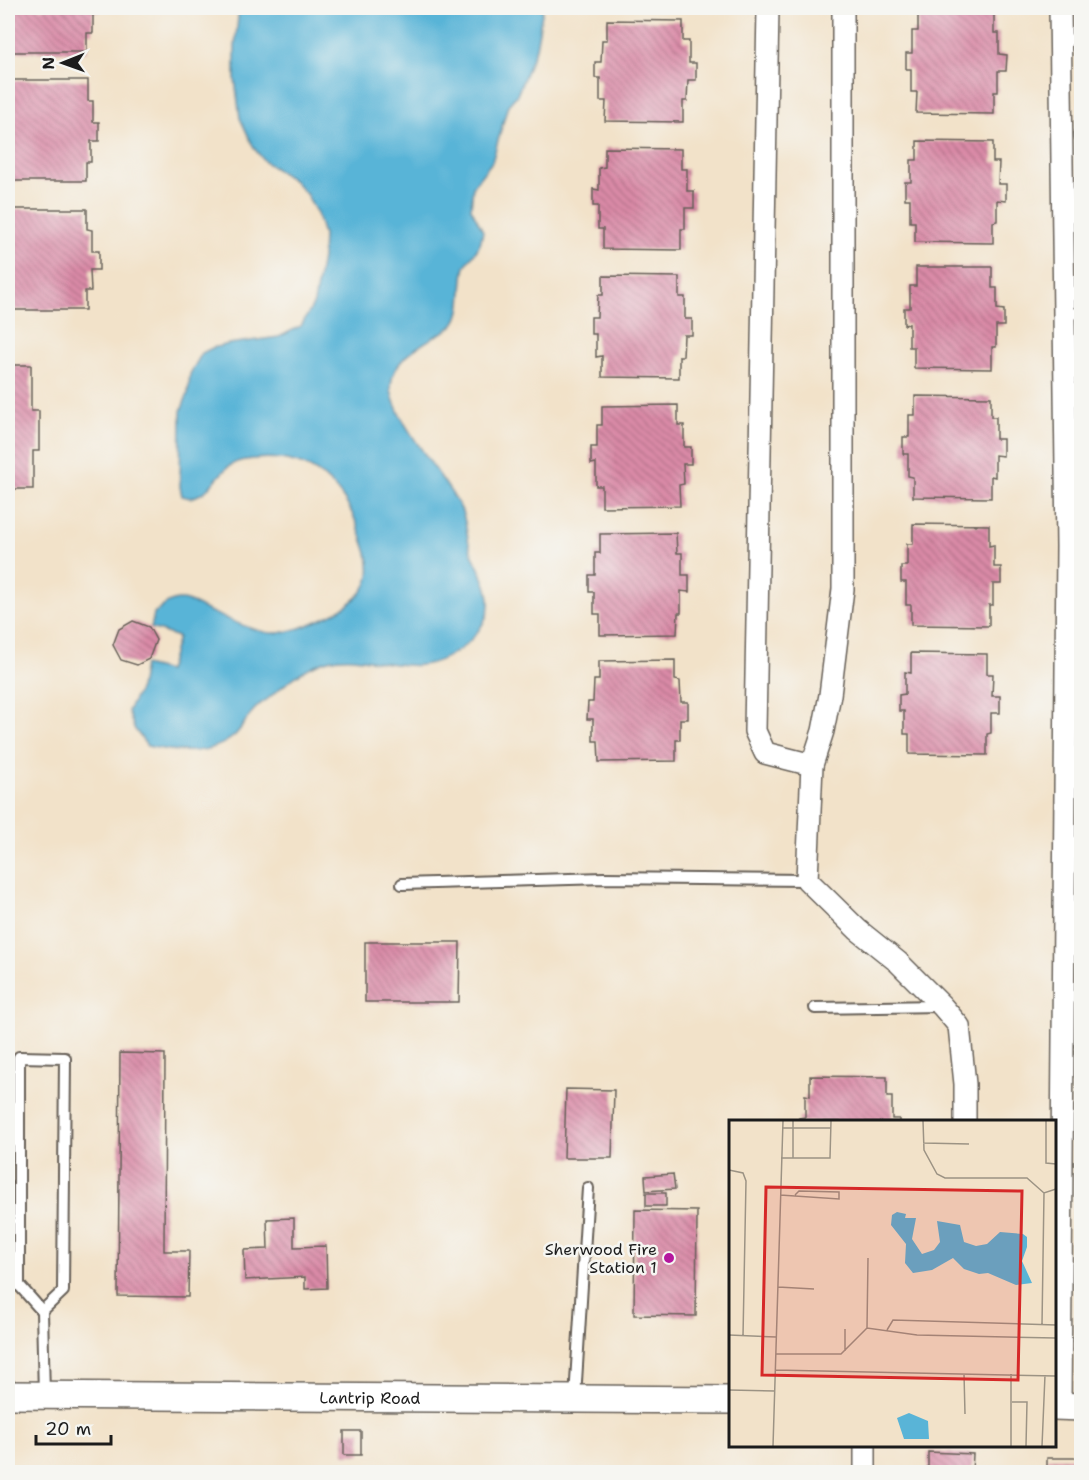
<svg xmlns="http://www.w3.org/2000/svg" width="1089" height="1480" viewBox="0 0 1089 1480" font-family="'Shantell Sans',sans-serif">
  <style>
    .water { fill: #59b4d7; stroke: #3a687a; stroke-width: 1.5 }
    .building { fill: url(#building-back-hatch) }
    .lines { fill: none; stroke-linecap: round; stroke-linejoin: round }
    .service-casing { stroke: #676159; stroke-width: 14 }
    .minor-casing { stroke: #676159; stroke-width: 24 }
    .tertiary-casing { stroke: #676159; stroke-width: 30 }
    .service { stroke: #fff; stroke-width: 10 }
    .minor { stroke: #fff; stroke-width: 21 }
    .tertiary { stroke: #fff; stroke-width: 27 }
    .poi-dot { fill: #b5179e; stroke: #f6f6f2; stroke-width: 2 }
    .labels { text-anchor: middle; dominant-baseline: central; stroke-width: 5; stroke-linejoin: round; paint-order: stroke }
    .poi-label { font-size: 16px; fill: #1c1c1c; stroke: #f6f6f2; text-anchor: end }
    .street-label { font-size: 16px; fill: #1c1c1c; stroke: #f6f6f2 }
    .inset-road { fill: none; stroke: #9c9384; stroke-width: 1.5 }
    .view { fill: #d62828; fill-opacity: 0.15; stroke: #d62828; stroke-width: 3 }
    .inset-edge { fill: none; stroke: #1c1c1c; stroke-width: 3 }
  </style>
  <defs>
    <pattern id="building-back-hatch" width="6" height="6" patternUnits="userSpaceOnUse" patternTransform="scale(1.5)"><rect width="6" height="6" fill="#da8aa7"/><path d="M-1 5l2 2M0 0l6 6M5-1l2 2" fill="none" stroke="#b07087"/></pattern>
  </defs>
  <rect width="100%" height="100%" fill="#f6f6f2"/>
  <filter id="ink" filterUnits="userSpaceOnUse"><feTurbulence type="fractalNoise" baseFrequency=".0167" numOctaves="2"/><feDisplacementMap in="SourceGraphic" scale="12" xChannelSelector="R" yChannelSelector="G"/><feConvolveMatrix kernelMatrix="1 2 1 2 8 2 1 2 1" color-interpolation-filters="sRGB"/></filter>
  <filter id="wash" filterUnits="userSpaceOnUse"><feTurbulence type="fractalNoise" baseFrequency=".008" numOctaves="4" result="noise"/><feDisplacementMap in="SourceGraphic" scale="24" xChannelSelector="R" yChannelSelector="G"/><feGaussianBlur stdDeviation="1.35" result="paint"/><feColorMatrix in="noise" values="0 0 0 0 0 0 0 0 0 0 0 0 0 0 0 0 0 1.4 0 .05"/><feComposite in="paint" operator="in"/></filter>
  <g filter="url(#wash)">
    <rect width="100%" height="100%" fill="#f2e2c9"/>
    <path class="water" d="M239 8H543L536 48 517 95 508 105 492 162 473 186 471 208 483 231C482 237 481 243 478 248 474 255 468 260 465 267 460 284 465 310 454 324 450 329 443 332 439 334 419 346 393 359 391 385 389 415 446 479 460 507 467 519 466 537 471 551 479 571 495 593 487 615 482 628 471 642 459 650 448 657 434 664 422 665 385 669 350 647 315 665 298 673 284 685 270 697 266 701 260 703 256 708 247 716 243 728 234 736 209 757 176 752 147 746L134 728 128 711 140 688 144 665 168 671 178 637 151 628 154 614C160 609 165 603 173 601 187 597 199 607 211 612 227 619 255 632 271 633 290 634 311 624 328 616 341 610 359 599 366 585 373 571 368 555 363 541 345 482 309 450 245 460 223 463 218 482 203 493 199 495 194 497 190 498L182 496 180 487 181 411 188 393 190 374 202 353 212 348 229 344 279 337 301 326 314 303 322 258 323 235 317 214 307 195 293 180 265 162 254 148 240 118 235 79V46Z"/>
    <g id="blocks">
      <g class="building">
        <polygon points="8,8 101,8 101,12 93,12 93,33 87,33 87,52 11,52 11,33 8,33"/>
        <polygon points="918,11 994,12 994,33 999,33 999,54 1007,55 1006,71 998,71 998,92 994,92 994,114 916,113 917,92 911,92 911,69 906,69 906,53 912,53 912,31 918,31"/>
        <polygon points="607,20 683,21 683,41 689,41 689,63 696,63 696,80 688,80 687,101 683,101 683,122 605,121 606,101 600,101 600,78 595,78 595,62 601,62 602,40 607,40"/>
        <polygon points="10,80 88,80 88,101 93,101 93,122 99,122 99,141 91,141 91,162 86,162 86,181 9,181 8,102 10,102"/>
        <polygon points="917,141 993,142 993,162 999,162 998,184 1006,184 1006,201 997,200 997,221 993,222 993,243 915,242 915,222 910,222 910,199 905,199 905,182 911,182 911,160 917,160"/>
        <polygon points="605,148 681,149 681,169 687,169 687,191 694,191 694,208 685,208 685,229 681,229 681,250 603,249 603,229 598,229 598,206 593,206 593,189 599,190 599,168 605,167"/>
        <polygon points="9,209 87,209 87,229 92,230 92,251 99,251 99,270 90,270 91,291 85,291 85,310 8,310"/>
        <polygon points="916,267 992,267 992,288 997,288 997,309 1004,310 1004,326 996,326 996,347 992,347 992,369 914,368 914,347 909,347 909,324 904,325 904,308 910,308 910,286 916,286"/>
        <polygon points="603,276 679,277 679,297 685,297 685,319 692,319 692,335 684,335 683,356 679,356 679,378 602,377 602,356 596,357 596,334 591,334 591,317 597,317 598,295 603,295"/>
        <polygon points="8,365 31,365 31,411 39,411 39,451 33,451 33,489 8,489"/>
        <polygon points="915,396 991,397 991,417 996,417 996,439 1003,439 1003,456 995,455 995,477 991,476 991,498 913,497 913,477 908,476 908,454 903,454 903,437 909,437 909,415 915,415"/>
        <polygon points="678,405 678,425 684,425 684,447 691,447 691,464 683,464 684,484 679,485 680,506 602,507 602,486 596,486 596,463 591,464 591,447 597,447 597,425 602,425 602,406"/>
        <polygon points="913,524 989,525 989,546 994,545 994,567 1001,567 1001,584 993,584 993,605 989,605 989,626 911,625 911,605 906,605 906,582 901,582 901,566 907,566 907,544 913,544"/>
        <polygon points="676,533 677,553 682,553 682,575 689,575 689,592 681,591 681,613 678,613 677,634 600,635 600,614 594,614 594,592 589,592 589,575 595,575 595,553 600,553 600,534"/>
        <polygon points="133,621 149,627 156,640 149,659 137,665 121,660 113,645 119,629"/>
        <polygon points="911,653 987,654 987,674 993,674 992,696 1000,696 1000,713 991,713 991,733 987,734 987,755 909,754 909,734 904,734 904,711 899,711 899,695 905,694 905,672 911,673"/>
        <polygon points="675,660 675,680 680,681 681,702 688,702 688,719 680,719 680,740 676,740 676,761 599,762 598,741 593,741 593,719 587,719 588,702 593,702 594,680 599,680 599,661"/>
        <polygon points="365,942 460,942 459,1002 365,1002"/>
        <polygon points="120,1053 165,1054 164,1251 189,1251 188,1297 118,1296"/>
        <polygon points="810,1076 887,1077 887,1097 892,1097 892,1119 899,1119 899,1122 799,1122 799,1118 805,1117 805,1095 810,1096"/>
        <polygon points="566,1089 614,1090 612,1158 564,1158"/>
        <polygon points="673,1174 675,1189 646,1191 645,1176"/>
        <rect x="646" y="1193" width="20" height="13"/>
        <polygon points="635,1210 697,1211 696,1316 634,1315"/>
        <polygon points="294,1218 294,1247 326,1246 327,1288 305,1289 305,1277 245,1280 244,1250 268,1249 267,1219"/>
        <rect x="344" y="1431" width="17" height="24"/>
        <polygon points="928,1452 973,1454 972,1472 928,1472"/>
        <rect x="1047" y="1458" width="35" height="14"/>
      </g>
    </g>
  </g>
  <g filter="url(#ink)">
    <use href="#blocks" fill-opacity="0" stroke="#676159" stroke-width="1.5"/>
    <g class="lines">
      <g class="service-casing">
        <g id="service">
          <polyline points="1060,40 1082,39"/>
          <polyline points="1064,314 1082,313"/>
          <polyline points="402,884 604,878 807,880"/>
          <polyline points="815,1008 941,1006"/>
          <polyline points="42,1311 19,1285 19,1057 65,1058 63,1291 42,1311 44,1395"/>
          <polyline points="575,1398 588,1188"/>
        </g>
      </g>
      <g class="minor-casing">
        <g id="minor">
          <polyline points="768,8 755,731 765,753 812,765"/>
          <polyline points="843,8 843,589 830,695 823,731 812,765 807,880 858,930 898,962 942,1006 959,1026 965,1084 965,1122"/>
          <polyline points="1060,8 1067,546 1060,1406"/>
          <polyline points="865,1446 865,1472"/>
        </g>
      </g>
      <g class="tertiary-casing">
        <g id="tertiary">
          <path id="s1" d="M8 1395 730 1400"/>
          <polyline points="1054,1406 1082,1407"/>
        </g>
      </g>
      <use href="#service" class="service"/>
      <use href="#minor" class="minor"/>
      <use href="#tertiary" class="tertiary"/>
    </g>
  </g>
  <circle class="poi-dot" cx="669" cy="1258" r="6"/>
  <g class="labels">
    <g class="poi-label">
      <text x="657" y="1249">Sherwood Fire<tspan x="657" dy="18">Station 1</tspan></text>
    </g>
    <g class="street-label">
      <text stroke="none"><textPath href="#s1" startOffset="362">Lantrip Road</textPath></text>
    </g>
  </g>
  <g transform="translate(729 1120)">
    <rect width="327" height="327" fill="#f2e2c9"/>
    <path d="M168 92 177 94 176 98H187L183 119 193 134 205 130 211 122 208 101 231 105 235 122 247 126 258 124 271 112 294 114 298 117V127L293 141 303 163 287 165 259 153 250 154 235 149 224 138 203 150 184 153 176 143 177 124 162 105 163 95ZM180 293 199 301 200 319H175L168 298Z" fill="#59b4d7"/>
    <path class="inset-road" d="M64 1V38M194 1 195 30 208 54 216 58H298L315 73 327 69M317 1V43L327 44M53 8H102M194 23 240 24M52 38H101L102 1M0 50 14 53 17 61 14 216M51 75 110 79V72L70 71 66 75M49 167 85 169M313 205 315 73M138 208 139 138M158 210 164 200 327 205M0 215 47 217M116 231V209M47 234H112L138 208 188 215 327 218M46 250 327 256M235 254 236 294M0 270 46 271M283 282H298L297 326M44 326 54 1M282 326V254M313 326 316 255"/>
    <path class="view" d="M37 67 293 71 289 260 33 255Z"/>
    <rect width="327" height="327" class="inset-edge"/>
  </g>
  <rect width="1089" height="1480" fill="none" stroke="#f6f6f2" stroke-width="30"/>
  <g transform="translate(63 63) rotate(269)" stroke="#f6f6f2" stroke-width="4.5" paint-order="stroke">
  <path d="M0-4.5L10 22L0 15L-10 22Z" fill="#1c1c1c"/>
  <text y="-9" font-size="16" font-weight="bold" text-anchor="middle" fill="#1c1c1c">N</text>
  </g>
  <path d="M36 1435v9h75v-9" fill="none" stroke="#1c1c1c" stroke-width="3"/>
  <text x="45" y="1435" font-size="18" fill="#1c1c1c" stroke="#f6f6f2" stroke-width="4.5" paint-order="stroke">20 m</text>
</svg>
